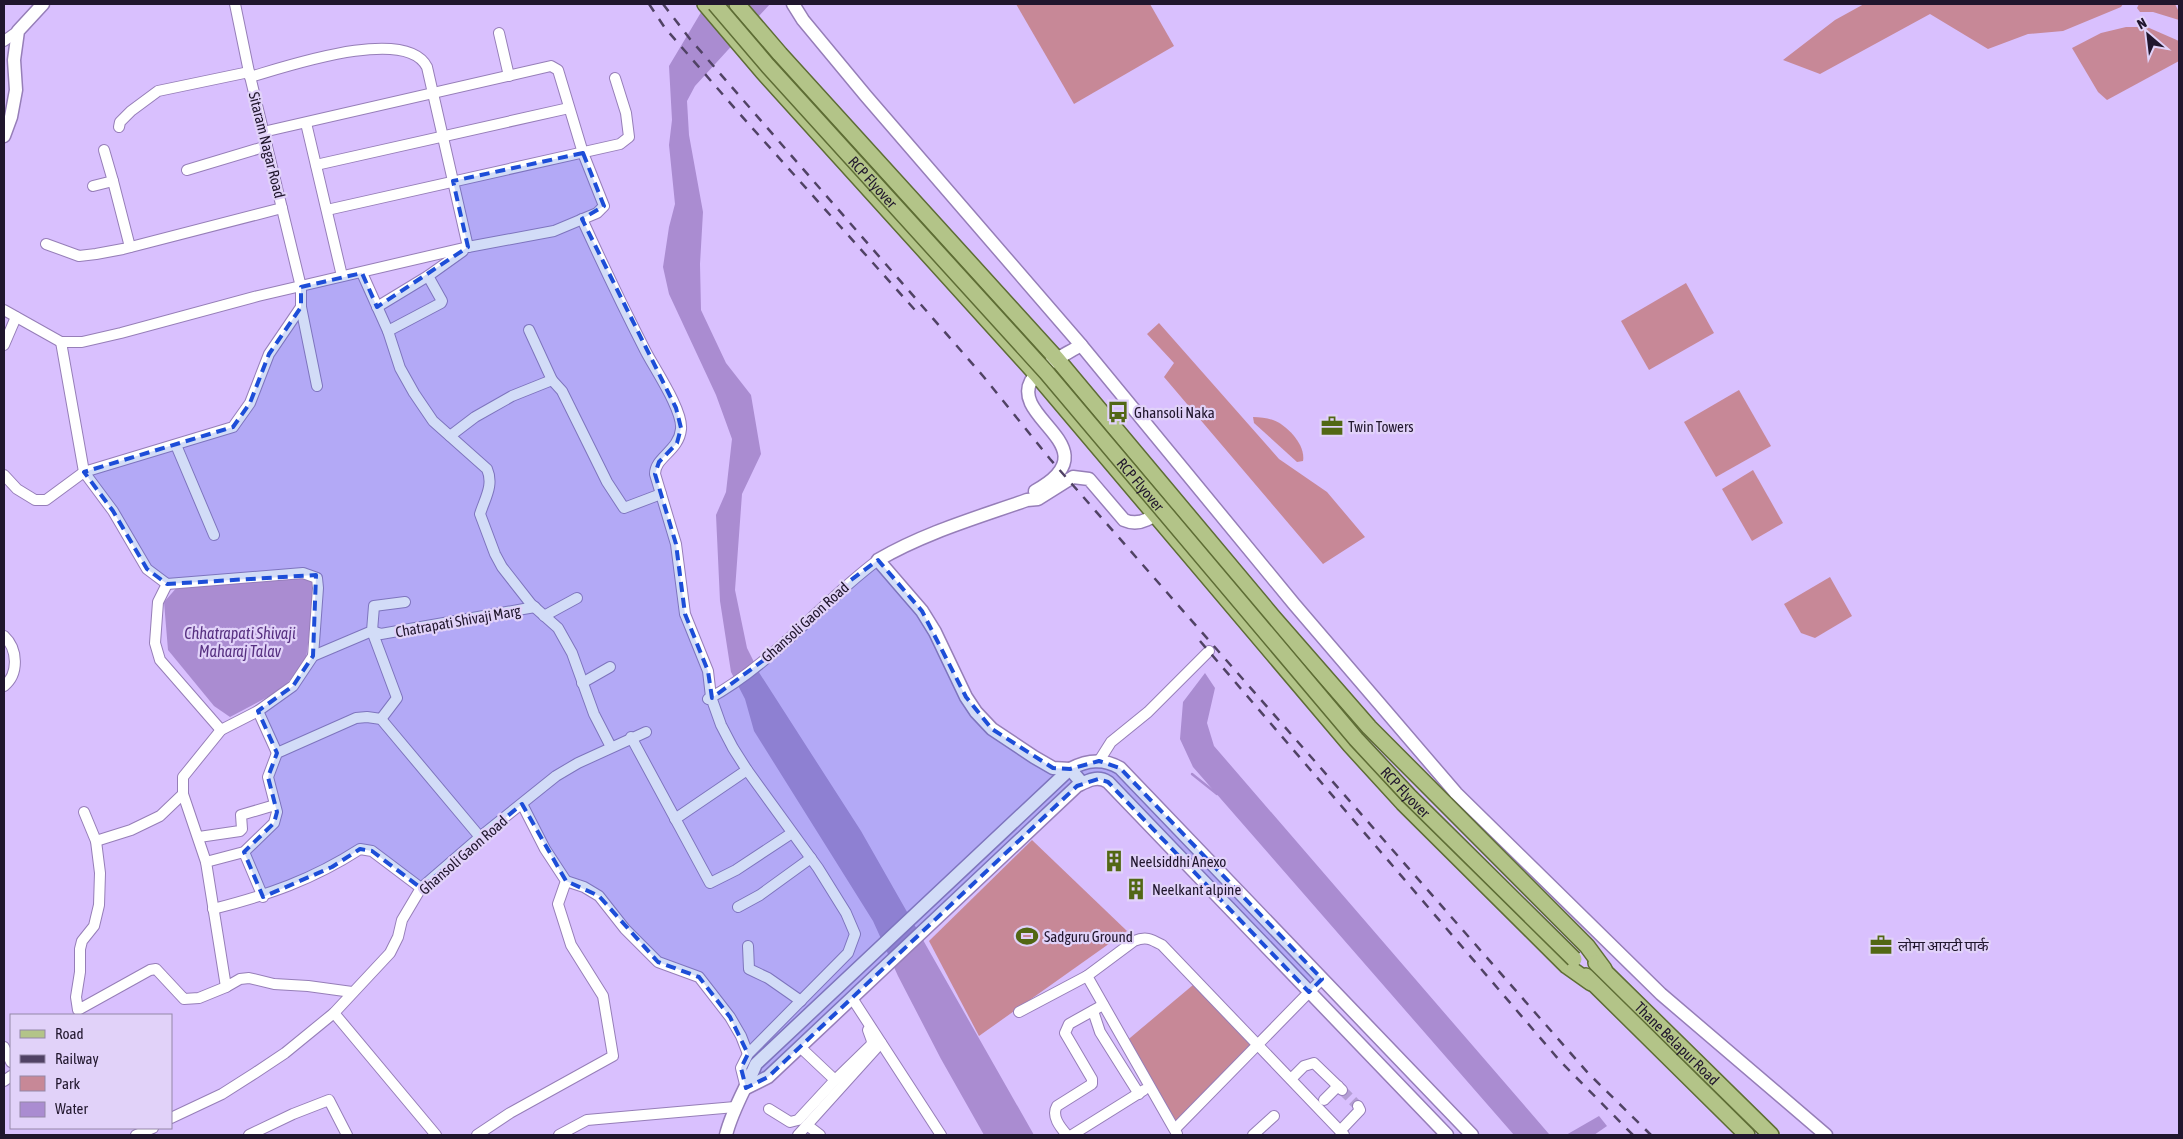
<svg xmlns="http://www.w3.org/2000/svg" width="2183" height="1139" viewBox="0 0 2183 1139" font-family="'Asap Condensed','Noto Sans Devanagari',sans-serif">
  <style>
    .green { fill: #c78897 }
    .water { fill: #aa8cd1 }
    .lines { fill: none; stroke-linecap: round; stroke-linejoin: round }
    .stream { stroke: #aa8cd1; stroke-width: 2.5 }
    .minor-tunnel { stroke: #b49ed4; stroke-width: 10; stroke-dasharray: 10 5; stroke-linecap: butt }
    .minor-casing { stroke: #967eb8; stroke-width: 12 }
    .tertiary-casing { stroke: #967eb8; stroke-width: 15 }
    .primary-casing { stroke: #5e6d35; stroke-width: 18 }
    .minor { stroke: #fff; stroke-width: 10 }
    .tertiary { stroke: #fff; stroke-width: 12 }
    .primary { stroke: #b3c488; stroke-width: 15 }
    .rail { stroke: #504264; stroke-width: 2.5; stroke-dasharray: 9 9; stroke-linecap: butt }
    .primary-bridge-casing { stroke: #5e6d35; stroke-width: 18; stroke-linecap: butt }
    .primary-bridge { stroke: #b3c488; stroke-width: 15 }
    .marked { fill: #1d4ed8; fill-opacity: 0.2; stroke: #1d4ed8; stroke-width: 4; stroke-dasharray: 10 6; stroke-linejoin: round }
    .labels { text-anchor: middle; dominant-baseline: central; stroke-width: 4.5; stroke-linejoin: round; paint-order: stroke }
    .street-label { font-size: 15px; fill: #20162d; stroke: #e1d2f9 }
    .poi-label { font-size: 15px; fill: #20162d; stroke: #e1d2f9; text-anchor: start }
    .water-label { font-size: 16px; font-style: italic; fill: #573081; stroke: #e1d2f9 }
  </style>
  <rect width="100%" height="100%" fill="#d9c0fe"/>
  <g class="green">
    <polygon points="1016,4 1150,4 1174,46 1074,104"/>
    <polygon points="1864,4 2123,4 2121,7 2063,31 2028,34 1988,49 1930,14 1820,74 1783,60 1835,20"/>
    <polygon points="2139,4 2175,4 2179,12 2179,20 2153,12 2140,12 2137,8"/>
    <polygon points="2126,27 2147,27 2179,41 2179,61 2107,100 2098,92 2072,48 2101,33"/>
    <polygon points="1686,283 1714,333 1649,370 1621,321"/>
    <polygon points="1159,323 1279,459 1327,492 1365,537 1323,564 1164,377 1174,363 1147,334"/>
    <polygon points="1739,390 1771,446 1716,477 1684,422"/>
    <path d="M1253 417C1260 417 1267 418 1273 420 1287 425 1306 445 1303 461L1297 462 1254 423Z"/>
    <polygon points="1753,470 1783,523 1752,541 1722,489"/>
    <polygon points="1830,577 1852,616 1815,638 1801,633 1784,604"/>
    <polygon points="1032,840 1127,931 979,1036 929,941"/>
    <polygon points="1193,985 1252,1045 1172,1125 1124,1043"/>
  </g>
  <g class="water">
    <polygon points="706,4 770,4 695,86 687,101 689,135 703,212 700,264 701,310 726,363 751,395 761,454 742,494 735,590 747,648 760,674 861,831 1034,1135 984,1135 941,1059 898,976 873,921 754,731 745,699 731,672 720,601 716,515 726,492 732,439 716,395 669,294 663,267 669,227 675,204 669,145 672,120 669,66"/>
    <polygon points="308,577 316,585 306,659 283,689 230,717 214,706 168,650 164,602 179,585"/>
    <polygon points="1205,673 1215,688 1207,723 1214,746 1549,1134 1559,1135 1514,1135 1193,767 1180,739 1183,702"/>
    <polygon points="1599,1116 1607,1126 1594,1135 1566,1135"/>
  </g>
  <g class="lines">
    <polyline class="stream" points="1192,774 1217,794"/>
    <polyline class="minor-tunnel" points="1342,1090 1358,1106"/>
    <g class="minor-casing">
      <g id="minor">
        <polyline points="235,4 249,72 301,287 301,307 317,386"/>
        <polyline points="499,33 509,76"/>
        <polyline points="4,41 18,31"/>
        <path d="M250 77C285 67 406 25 427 67L468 247"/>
        <polyline points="306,123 342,276"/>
        <polyline points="119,127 120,122 131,111 158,91 249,72"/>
        <polyline points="104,150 113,181"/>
        <polyline points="316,165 569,108"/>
        <polyline points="187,170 267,146"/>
        <polyline points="93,186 113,181 130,247"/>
        <polyline points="327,210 620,144 629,137 626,113 615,78"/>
        <path d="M582 219C602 263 623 307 645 350 654 368 683 410 681 429 679 451 655 457 655 474L676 544 685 614 708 671 711 697 721 725 733 748 747 770 818 868 846 913 855 934 848 953 748 1054 741 1068 746 1088"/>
        <polyline points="46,244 79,256 96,254 123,249 282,208"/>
        <path d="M362 273 388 331 400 368 414 393 433 421 487 469C494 485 485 498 480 514L495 554 502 567 531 604 558 628 572 653 594 714 611 747"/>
        <polyline points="377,307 428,276 463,251"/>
        <polyline points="4,310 61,342 82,342 121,333 258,296 468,247 554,231 597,213 604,206 583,153 558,70 551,66 263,132"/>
        <polyline points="529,330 552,380"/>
        <polyline points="388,331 441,303 442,301 428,276"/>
        <polyline points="61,342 84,472 113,511 147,569 167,584 303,573 317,578 318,588 313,656"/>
        <polyline points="4,345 16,317"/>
        <polyline points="450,436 475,417 512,396 552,380 562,391 607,482 624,508 661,494"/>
        <polyline points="176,445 214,535"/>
        <polyline points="4,475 17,489 35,500 46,500 84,472 233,427 250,403 269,354 301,307"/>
        <polyline points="167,584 158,602 155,643 160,660 221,730"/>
        <polyline points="544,616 577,598"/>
        <path d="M4 636C18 649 19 674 4 686"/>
        <polyline points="582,683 610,667"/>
        <path d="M708 699C773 664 819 604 878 560"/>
        <polyline points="258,711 277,753"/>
        <polyline points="381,719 397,698 372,631 381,634 535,607"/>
        <polyline points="631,737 710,883 736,870 792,833"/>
        <polyline points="1099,761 1111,742 1148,712 1209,651"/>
        <polyline points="84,812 96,841 100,873 99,905 94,926 82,941 80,949 80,972 76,997 78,1010 150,970 156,969 184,999 199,998 226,987"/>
        <polyline points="675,819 747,770"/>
        <polyline points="199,837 240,831 242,829 241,815 275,805"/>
        <polyline points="96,841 131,830 160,816 183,794"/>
        <polyline points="244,852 263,897"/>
        <polyline points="206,862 244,852 274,823 277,812 268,777 277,753 356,718 367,717 381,719 480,837"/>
        <polyline points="566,881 584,887 599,896 625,929 658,962 699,977 730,1017 741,1036 748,1054"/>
        <polyline points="738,907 760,895 811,858"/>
        <path d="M213 909C268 895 312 880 360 849L372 851 421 888"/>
        <polyline points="748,946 749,969 768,978 801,1001"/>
        <polyline points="1087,976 1177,1134"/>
        <polyline points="352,992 308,986 274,984 249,978 240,979 226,987 206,862 183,794 183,777 221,730 258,711 293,686 313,656 372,631 374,606 405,602"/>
        <polyline points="852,998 941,1135"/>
        <polyline points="1093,1011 1100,1032 1139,1094"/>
        <path d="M1019 1012 1087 976 1134 941C1146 936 1151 939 1162 945L1344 1135"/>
        <polyline points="334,1013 436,1135"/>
        <polyline points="4,1047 11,1062"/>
        <polyline points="1291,1079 1304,1066 1314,1063 1342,1090"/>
        <polyline points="835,1080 871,1045 872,1041 868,1030"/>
        <polyline points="4,1081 11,1076"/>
        <polyline points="1324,1100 1338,1086"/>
        <polyline points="769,1109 790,1122 798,1120 835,1080 800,1047"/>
        <polyline points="171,1118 222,1094 255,1073 285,1053 334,1013 390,953 398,937 402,920 421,888 480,837 556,776 578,763 646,732"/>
        <polyline points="807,1125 820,1135"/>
        <polyline points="1175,1129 1322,979"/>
        <polyline points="1340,1131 1360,1110 1358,1106"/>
        <polyline points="136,1135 153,1128"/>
        <polyline points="249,1135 293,1114 329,1100 347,1135"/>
        <polyline points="477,1135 510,1113 613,1056 603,996 571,945 558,904 566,881 545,849 522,804"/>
        <polyline points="559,1135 587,1120 735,1107"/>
        <polyline points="798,1135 881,1043"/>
        <path d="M1067 1135C1060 1127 1051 1116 1057 1106L1092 1084V1079L1065 1033 1069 1024 1103 1005"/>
        <polyline points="1072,1135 1144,1090"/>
        <polyline points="1253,1135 1274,1116"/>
      </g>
    </g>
    <g class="tertiary-casing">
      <g id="tertiary">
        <polyline points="793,4 803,20 866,96 1081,345 1294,604 1456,793 1661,994 1826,1135"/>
        <polyline points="4,136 11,117 16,90 14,60 18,31 43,4"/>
        <path d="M1035 491C1113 448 1010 419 1031 381 1041 365 1065 355 1081 345"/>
        <path d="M1082 783 1070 769 1053 768 1034 757 992 729 976 712 966 697 935 632 922 611 878 560C924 533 976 518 1027 500L1038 499 1073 477 1089 479 1124 520C1144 529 1159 511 1174 499"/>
        <path d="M746 1088 768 1077 1077 786C1087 781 1097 775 1108 782L1447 1135"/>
        <path d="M726 1135C732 1110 746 1088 756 1064L1070 769C1087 760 1103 758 1120 768L1472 1135"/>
      </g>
    </g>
    <g class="primary-casing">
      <g id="primary">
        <polyline points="705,4 762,71 1036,374 1350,745 1403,803 1567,966 1591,983"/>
        <polyline points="737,4 780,54 1057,359 1273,617 1369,727 1587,946 1604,969"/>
        <path id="s1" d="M1596 963 1771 1135"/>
        <polyline points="1586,976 1747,1135"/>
      </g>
    </g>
    <use href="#minor" class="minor"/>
    <use href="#tertiary" class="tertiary"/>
    <use href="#primary" class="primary"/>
    <g class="rail">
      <polyline points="649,4 665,28 738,112 915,310"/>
      <polyline points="663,4 690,39 983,376 1050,459 1588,1073 1651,1135"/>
      <polyline points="1200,641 1560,1061 1633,1135"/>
    </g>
    <g class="primary-bridge-casing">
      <g id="primary-bridge">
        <path id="s2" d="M715 4 768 66 1046 372 1356 739 1409 796 1574 959"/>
      </g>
    </g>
    <use href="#primary-bridge" class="primary-bridge"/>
  </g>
  <path class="marked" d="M583 153 604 206 582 219 676 408 681 428 677 443 659 462 655 474 676 544 685 614 708 671 712 698 787 643 851 580 878 560 922 611 966 697 992 729 1053 768 1070 769 1099 761 1120 768 1322 979 1309 992 1108 782 1098 779 1077 786 768 1077 746 1088 741 1068 748 1054 730 1017 699 977 658 962 599 896 566 881 522 804 421 888 372 851 360 849 332 867 263 897 244 852 274 823 277 812 268 777 277 753 258 711 293 686 313 656 316 575 167 584 147 569 113 511 84 472 233 427 250 403 269 354 301 307V287L362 273 377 307 468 247 453 181Z"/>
  <defs>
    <g id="bus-bare" transform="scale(1.725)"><path d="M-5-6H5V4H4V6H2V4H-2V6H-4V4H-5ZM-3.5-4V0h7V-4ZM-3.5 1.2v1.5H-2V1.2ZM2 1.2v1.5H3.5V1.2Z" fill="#526714" stroke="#e1d2f9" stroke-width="2.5" paint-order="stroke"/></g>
    <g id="office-bare" transform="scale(1.725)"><path d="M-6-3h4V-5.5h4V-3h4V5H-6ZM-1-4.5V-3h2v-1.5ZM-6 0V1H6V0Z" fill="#526714" stroke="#e1d2f9" stroke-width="2.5" paint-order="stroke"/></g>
    <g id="building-bare" transform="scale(1.725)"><path d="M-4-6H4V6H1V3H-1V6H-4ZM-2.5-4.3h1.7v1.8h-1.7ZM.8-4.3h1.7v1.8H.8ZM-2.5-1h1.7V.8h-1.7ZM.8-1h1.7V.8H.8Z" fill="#526714" stroke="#e1d2f9" stroke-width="2.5" paint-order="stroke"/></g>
    <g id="stadium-bare" transform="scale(1.725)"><path d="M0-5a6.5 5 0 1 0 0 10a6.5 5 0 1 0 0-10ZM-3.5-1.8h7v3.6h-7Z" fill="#526714" stroke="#e1d2f9" stroke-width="2.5" paint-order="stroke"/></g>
  </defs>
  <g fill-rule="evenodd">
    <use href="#bus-bare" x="1118" y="412"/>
    <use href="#office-bare" x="1332" y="426"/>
    <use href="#building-bare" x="1114" y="861"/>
    <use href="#building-bare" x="1136" y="889"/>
    <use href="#stadium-bare" x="1027" y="936"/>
    <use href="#office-bare" x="1881" y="945"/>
  </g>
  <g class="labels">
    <g class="street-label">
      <text transform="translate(267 145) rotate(76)">Sitaram Nagar Road</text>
      <text stroke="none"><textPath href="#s2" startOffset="238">RCP Flyover</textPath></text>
      <text stroke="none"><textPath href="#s2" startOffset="642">RCP Flyover</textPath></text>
      <text transform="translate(458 621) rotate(-10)">Chatrapati Shivaji Marg</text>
      <text transform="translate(805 622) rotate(-42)">Ghansoli Gaon Road</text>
      <text stroke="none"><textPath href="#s2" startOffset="1048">RCP Flyover</textPath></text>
      <text transform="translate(463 855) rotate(-41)">Ghansoli Gaon Road</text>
      <text stroke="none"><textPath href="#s1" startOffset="114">Thane Belapur Road</textPath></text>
    </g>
    <g class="poi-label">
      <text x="1134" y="412">Ghansoli Naka</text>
      <text x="1348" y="426">Twin Towers</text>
      <text x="1130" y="861">Neelsiddhi Anexo</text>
      <text x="1152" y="889">Neelkant alpine</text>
      <text x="1044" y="936">Sadguru Ground</text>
      <text x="1898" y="945">लोमा आयटी पार्क</text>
    </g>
    <g class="water-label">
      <text x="240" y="633">Chhatrapati Shivaji<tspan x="240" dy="18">Maharaj Talav</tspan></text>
    </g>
  </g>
  <rect width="2183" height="1139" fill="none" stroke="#20162d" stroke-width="10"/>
  <rect x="10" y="1014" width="162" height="115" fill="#e1d2f9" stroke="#9487a7"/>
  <rect x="20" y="1030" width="25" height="8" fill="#b3c488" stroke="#9487a7"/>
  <text x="55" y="1039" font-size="15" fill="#20162d">Road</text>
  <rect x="20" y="1055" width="25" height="8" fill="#504264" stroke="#9487a7"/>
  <text x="55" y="1064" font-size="15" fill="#20162d">Railway</text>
  <rect x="20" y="1076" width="25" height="15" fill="#c78897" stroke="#9487a7"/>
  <text x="55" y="1089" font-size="15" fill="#20162d">Park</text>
  <rect x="20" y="1102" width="25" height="15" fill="#aa8cd1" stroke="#9487a7"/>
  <text x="55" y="1114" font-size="15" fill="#20162d">Water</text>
  <g transform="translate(2148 35) rotate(332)" stroke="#e1d2f9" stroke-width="4" paint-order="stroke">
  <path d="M0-4L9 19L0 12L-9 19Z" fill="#20162d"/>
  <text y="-8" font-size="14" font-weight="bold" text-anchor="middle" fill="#20162d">N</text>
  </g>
</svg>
